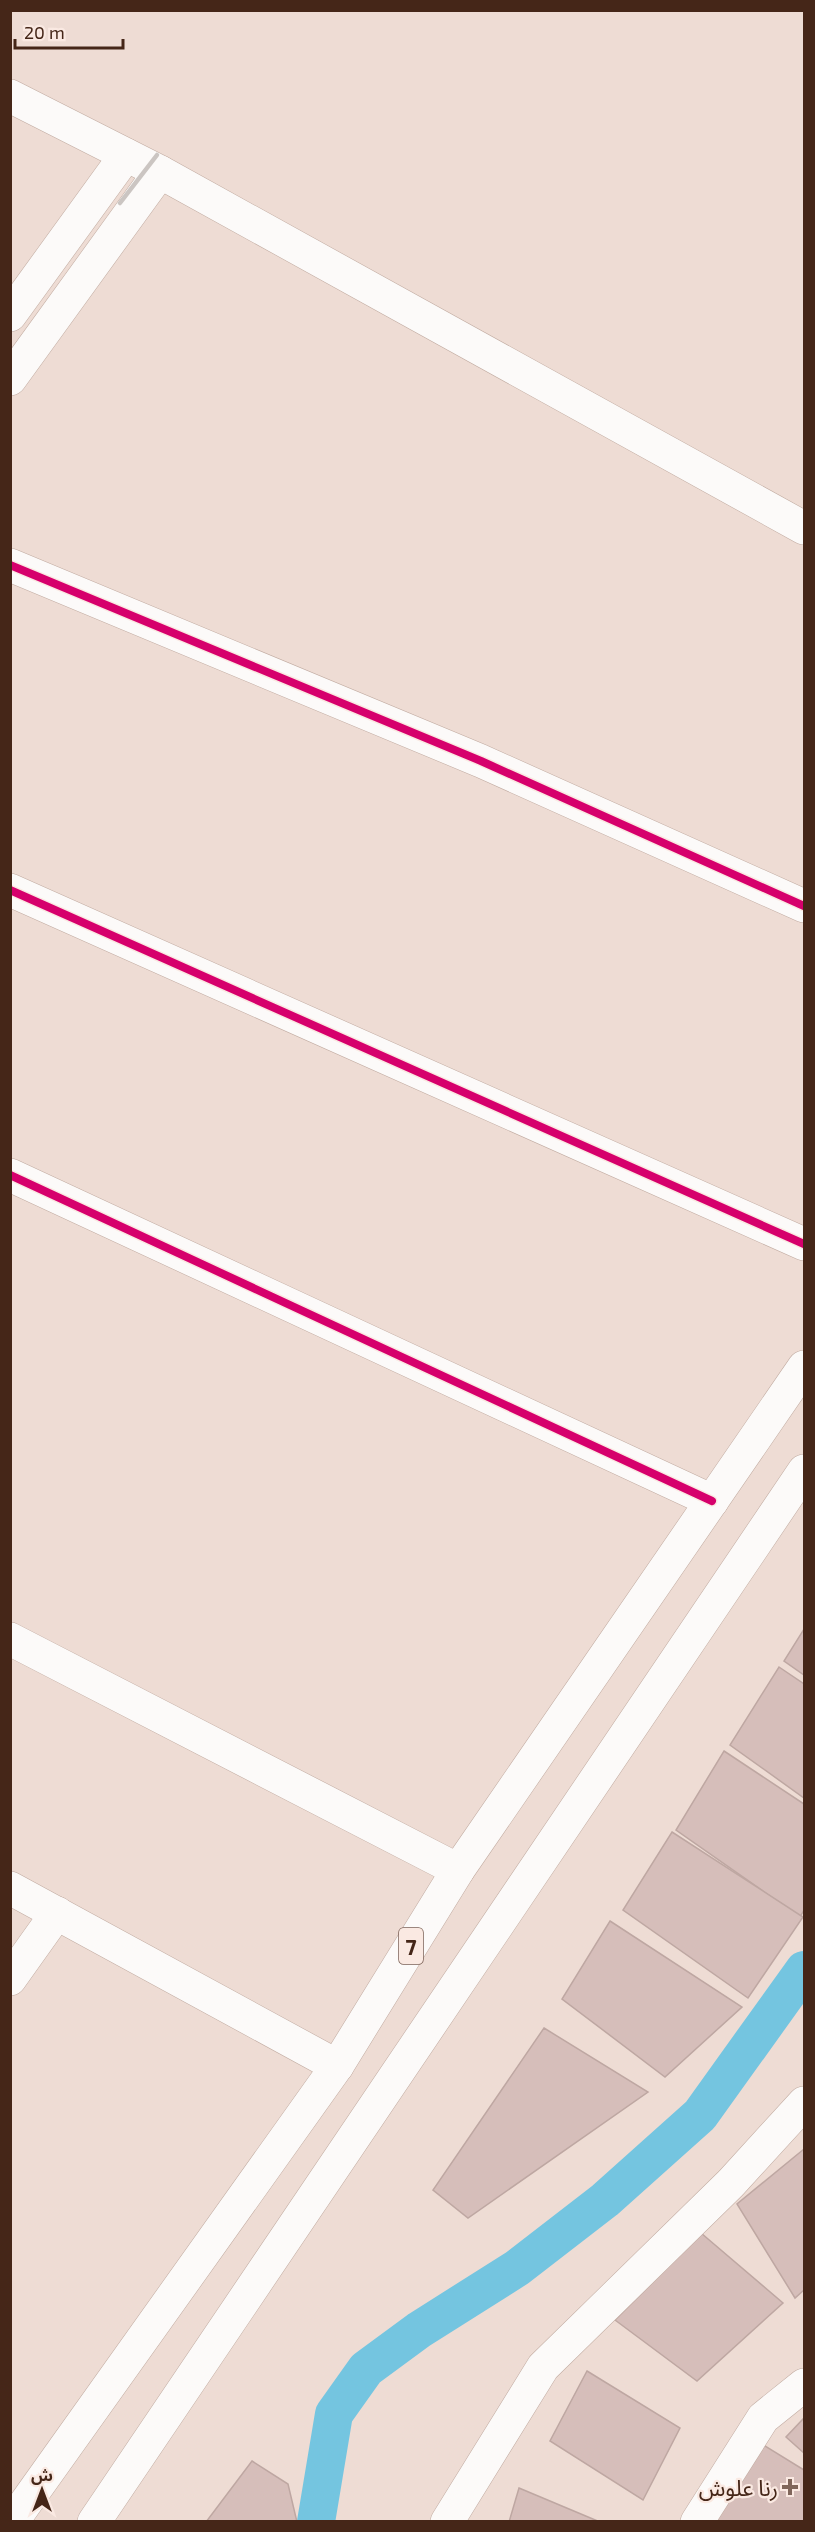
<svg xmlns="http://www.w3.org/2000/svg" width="815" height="2532" viewBox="0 0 815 2532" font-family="'Exo 2','Noto Sans Arabic',sans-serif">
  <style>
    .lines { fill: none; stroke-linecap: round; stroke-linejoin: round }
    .canal { stroke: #74c5e0; stroke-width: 38 }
    .building { fill: #d6beba; stroke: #bea7a2; stroke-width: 1.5 }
    .street-casing { stroke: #c1aba1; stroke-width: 34 }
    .secondary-casing { stroke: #c1aba1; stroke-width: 34 }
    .primary-casing { stroke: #c1aba1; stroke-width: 34 }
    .street { stroke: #fcfaf9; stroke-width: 33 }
    .secondary { stroke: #fcfaf9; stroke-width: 33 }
    .primary { stroke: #fcfaf9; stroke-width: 33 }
    .rail { stroke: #cbc5c2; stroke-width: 4.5 }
    .cycleway-casing { stroke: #fae9e2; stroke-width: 11 }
    .cycleway { stroke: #d6006c; stroke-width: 8 }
    .poi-dot { fill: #80665a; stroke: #fae9e2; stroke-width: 2 }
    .labels { text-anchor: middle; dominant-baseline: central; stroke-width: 4.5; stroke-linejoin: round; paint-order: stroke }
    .shield { fill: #fae9e2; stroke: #7b6055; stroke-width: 1.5 }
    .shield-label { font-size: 21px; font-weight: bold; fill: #452618 }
    .poi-label { font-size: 22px; fill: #452618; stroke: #fae9e2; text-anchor: end }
  </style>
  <rect width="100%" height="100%" fill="#eedcd4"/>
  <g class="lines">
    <polyline class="canal" points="316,2522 334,2414 366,2369 419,2330 517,2268 605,2200 700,2115 804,1970"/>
  </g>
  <g class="building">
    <polygon points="804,1629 804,1675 784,1661"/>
    <polygon points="779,1667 804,1684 804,1798 730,1745"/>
    <polygon points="724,1751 804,1804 804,1910 800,1917 676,1830"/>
    <polygon points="672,1832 803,1917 748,1998 623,1910"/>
    <polygon points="610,1921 742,2007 665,2077 562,1999"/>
    <polygon points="544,2028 648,2092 468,2218 433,2190"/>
    <polygon points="804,2149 804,2290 795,2298 737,2204"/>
    <polygon points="701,2233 783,2303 697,2381 615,2320"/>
    <polygon points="587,2371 680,2428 643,2500 550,2441"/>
    <polygon points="804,2418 804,2453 786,2437"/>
    <polygon points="760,2443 804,2470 804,2522 716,2522"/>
    <polygon points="252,2461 288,2484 297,2522 206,2522"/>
    <polygon points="519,2488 600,2522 509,2522"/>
  </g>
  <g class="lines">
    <g class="street-casing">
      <g id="street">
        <polyline points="10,565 481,761 804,906"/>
        <polyline points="10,890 804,1244"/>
        <polyline points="10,1175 712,1501"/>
        <polyline points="10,1888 337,2066"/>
        <polyline points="10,1979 57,1913"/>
        <polyline points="447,2522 543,2367 731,2183 804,2103"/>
        <polyline points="697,2522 763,2418 804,2385"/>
      </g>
    </g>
    <g class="secondary-casing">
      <g id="secondary">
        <polyline points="10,96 160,172 804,528"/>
        <polyline points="10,315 126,155"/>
        <polyline points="10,379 160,172"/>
        <polyline points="10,1639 458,1870"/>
      </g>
    </g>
    <g class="primary-casing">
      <g id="primary">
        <polyline points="12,2522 337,2066 458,1870 804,1367"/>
        <polyline points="94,2522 804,1471"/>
      </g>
    </g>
    <use href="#street" class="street"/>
    <use href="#secondary" class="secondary"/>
    <use href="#primary" class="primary"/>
    <polyline class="rail" points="120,203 157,155"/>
    <g class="cycleway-casing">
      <g id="cycleway">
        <polyline points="10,565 481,761 804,906"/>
        <polyline points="10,890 804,1244"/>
        <polyline points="10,1175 712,1501"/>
      </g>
    </g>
    <use href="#cycleway" class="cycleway"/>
  </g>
  <path class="poi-dot" d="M787 2478h6v6h6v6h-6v6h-6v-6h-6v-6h6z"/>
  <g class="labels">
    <rect class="shield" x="399" y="1928" width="24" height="36" rx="4.5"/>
    <g class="shield-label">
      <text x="411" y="1946">7</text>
    </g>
    <g class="poi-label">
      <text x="778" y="2487">رنا علوش</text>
    </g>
  </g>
  <rect width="815" height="2532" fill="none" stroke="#452618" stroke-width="24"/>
  <g transform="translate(42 2490)" stroke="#fae9e2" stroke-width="4.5" paint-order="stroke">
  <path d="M0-4.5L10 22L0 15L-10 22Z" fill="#452618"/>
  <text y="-9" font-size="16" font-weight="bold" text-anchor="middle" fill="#452618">ش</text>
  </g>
  <path d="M15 39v9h108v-9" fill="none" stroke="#452618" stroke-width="3"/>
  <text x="24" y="39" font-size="18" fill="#452618" stroke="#fae9e2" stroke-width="4.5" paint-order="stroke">20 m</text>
</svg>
